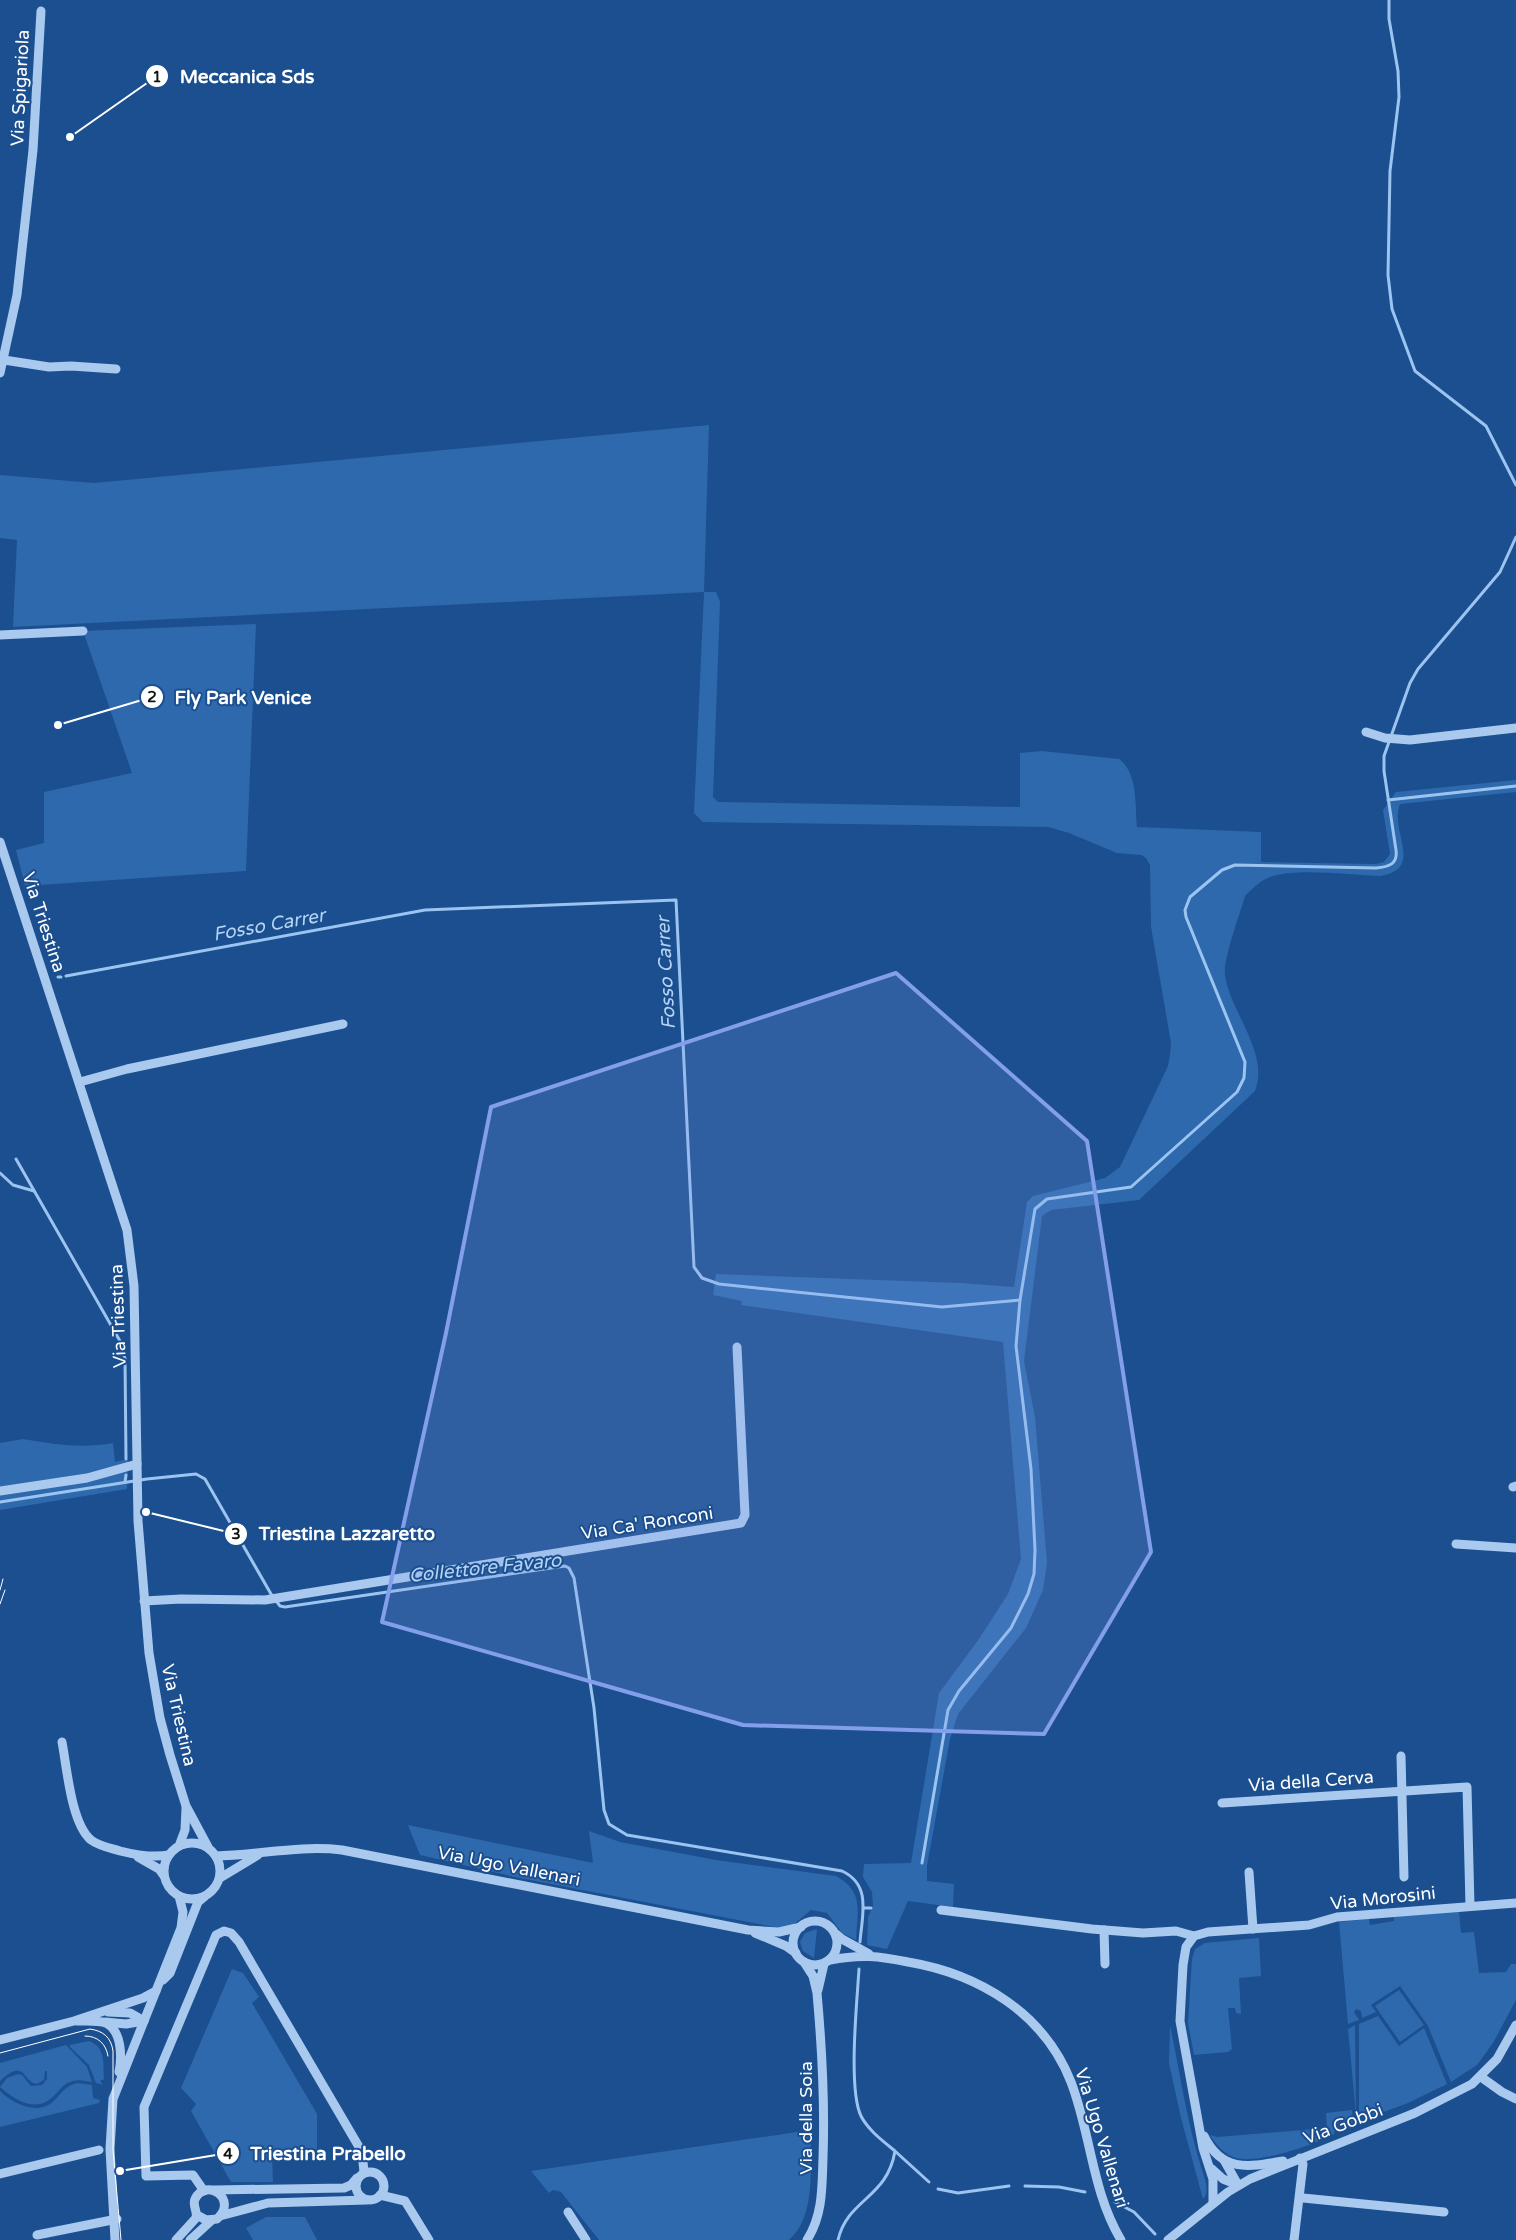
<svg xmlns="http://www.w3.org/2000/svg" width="1516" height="2240" viewBox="0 0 1516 2240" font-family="'Varela Round',sans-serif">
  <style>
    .green { fill: #2e69ad }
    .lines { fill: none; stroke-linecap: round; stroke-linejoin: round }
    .stream { stroke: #9cc4f0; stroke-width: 3 }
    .minor { stroke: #a9c9ee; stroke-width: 9 }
    .tram { stroke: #fff; stroke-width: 1 }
    .marked { fill: #839eea; fill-opacity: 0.2; stroke: #839eea; stroke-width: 4; stroke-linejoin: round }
    .labels { text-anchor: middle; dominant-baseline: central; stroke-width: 4; stroke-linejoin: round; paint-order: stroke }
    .street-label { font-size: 18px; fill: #fff; stroke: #1b4f8f }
    .water-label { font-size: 19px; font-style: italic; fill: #b5d3f5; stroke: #1b4f8f }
    .leader { fill: none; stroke: #fff; stroke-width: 2 }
    .callout-dot { fill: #fff; stroke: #1b4f8f; stroke-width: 2 }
    .mark-label { font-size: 15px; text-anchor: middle; font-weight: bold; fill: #111 }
    .callout-label { font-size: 19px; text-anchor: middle; font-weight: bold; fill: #fff; stroke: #1b4f8f; stroke-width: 4; stroke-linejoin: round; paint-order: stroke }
  </style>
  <rect width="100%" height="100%" fill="#1b4f8f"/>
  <g class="green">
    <path d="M709 425 704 592H716L720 602 713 797 718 802 1020 807V753L1042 751 1119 759C1138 773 1135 805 1137 827L1261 832V862L1376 864 1384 862 1390 854 1383 810 1396 792 1516 780V792L1400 804C1389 831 1425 868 1381 876 1351 875 1301 868 1273 876 1262 879 1253 888 1245 896 1240 914 1223 959 1225 975 1230 1012 1270 1053 1255 1091L1139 1200 1051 1210 1042 1216 1024 1361 1035 1417 1047 1563 1043 1590 1026 1628 958 1714 950 1739 927 1866V1881L954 1884 953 1907 908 1901 887 1949 867 1945 868 1917 873 1906 872 1892 863 1877 864 1864 911 1863 939 1693 979 1639 1008 1594 1021 1559 1003 1342 741 1305 742 1301 713 1295 716 1274 960 1283 1014 1287 1027 1202 1033 1196 1105 1178 1120 1167 1168 1066 1170 1055 1171 1043 1151 927 1150 865 1146 858 1141 855 1117 853 1069 833 1048 827 703 822 694 813 704 592 13 627 17 540 0 538V475L94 483Z"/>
    <polygon points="256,624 246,871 25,886 16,850 44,843 44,792 132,773 83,631"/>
    <path d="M23 1439C53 1444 82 1449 113 1443L115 1462 128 1459 127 1489 0 1510V1443Z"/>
    <path d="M408 1825 593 1863 589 1831 620 1842 716 1860 836 1876C865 1892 857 1912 856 1940L842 1933 827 1913 811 1910 793 1925 779 1928 515 1877 420 1855Z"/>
    <polygon points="1459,1911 1461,1933 1474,1932 1479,1973 1506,1972 1511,1964 1516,1964 1516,2000 1493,2043 1477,2065 1451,2082 1428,2026 1400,1986 1371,2005 1376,2012 1362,2018 1361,2011 1356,2009 1354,2012 1359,2020 1348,2024 1339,1922 1369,1919 1370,1925 1394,1921 1394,1917"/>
    <polygon points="817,1929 814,1958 803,1951 800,1942 805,1933"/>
    <polygon points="1259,1938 1261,1976 1239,1978 1241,2014 1236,2013 1235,2008 1228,2008 1232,2049 1228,2052 1194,2055 1188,2023 1192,1959 1195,1949 1205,1943"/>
    <polygon points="232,1969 243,1973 259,1997 252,2003 317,2114 317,2152 272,2154 273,2182 231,2182 191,2111 196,2104 181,2088"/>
    <polygon points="1399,1990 1424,2025 1400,2042 1375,2006"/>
    <polygon points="1378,2016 1399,2046 1424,2028 1447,2084 1408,2103 1365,2119 1359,2115 1359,2024"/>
    <path d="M1170 2025C1180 2073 1187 2123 1202 2170 1205 2179 1210 2192 1203 2199L1181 2118 1169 2063Z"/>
    <polygon points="1355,2025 1356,2115 1348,2029"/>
    <path d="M89 2041C106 2047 103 2064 104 2079L100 2081 103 2085 96 2083 89 2065 70 2047V2045Z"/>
    <path d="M66 2045 87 2067 92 2082C86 2081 79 2079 73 2081 62 2083 58 2094 49 2100 33 2112 12 2098 0 2087L7 2078 18 2074 22 2075 31 2086 42 2085 47 2079V2071H45L44 2080 37 2084C21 2081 26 2057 0 2081V2063Z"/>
    <path d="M78 2083 92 2085 93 2098 100 2100 99 2103 0 2127V2091C12 2103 34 2114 50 2104 61 2096 64 2085 78 2083Z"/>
    <path d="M1352 2110 1353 2122 1334 2132V2134C1313 2145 1259 2164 1236 2158 1224 2154 1216 2145 1210 2135L1217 2137 1327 2128 1326 2113Z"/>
    <path d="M797 2132 811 2135C810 2168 816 2217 789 2240H599L561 2192 553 2190 549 2193 531 2171Z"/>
    <polygon points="266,2217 305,2217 317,2240 253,2240 246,2228"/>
  </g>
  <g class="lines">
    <g class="stream">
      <polyline points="1389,0 1389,19 1398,71 1399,97 1390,171 1388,275 1392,309 1415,371 1486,426 1516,485"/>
      <polyline points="1388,800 1516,786"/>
      <polyline points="66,976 425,910 676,900 694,1267 702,1278 719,1284 942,1307 1020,1300"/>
      <polyline points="58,977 61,977"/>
      <polyline points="16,1159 120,1341 125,1359 126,1459"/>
      <polyline points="0,1173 13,1185 34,1191"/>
      <polyline points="125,1482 126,1475"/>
      <path d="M0 1502 147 1479 196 1474 205 1479 271 1594 280 1606 285 1607 565 1566 569 1568 574 1578 594 1708 604 1810 609 1824 627 1835 842 1871C872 1885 862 1915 860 1942"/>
      <path d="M922 1863 948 1710 959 1691 1011 1628 1028 1594 1034 1574 1035 1550 1031 1469 1016 1346 1020 1300 1035 1209 1047 1199 1131 1187 1237 1092 1244 1078 1245 1062 1186 917 1185 910 1190 897 1222 870 1235 865 1376 868C1389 867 1398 864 1396 850L1384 771V756L1410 683 1418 669 1500 572 1516 537"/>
      <polyline points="864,1908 871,1908"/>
      <polyline points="896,2152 929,2182"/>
      <polyline points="1025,2186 1059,2187 1085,2192"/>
      <polyline points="938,2189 958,2193 1009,2186"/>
      <polyline points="1115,2202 1134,2212 1155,2234"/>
      <path d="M838 2240C848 2198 887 2199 895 2151 883 2141 868 2130 861 2116 848 2089 857 2002 859 1969"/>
    </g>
    <g class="minor">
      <polyline points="4,360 49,367 71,366 116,369"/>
      <polyline points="0,373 17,295 33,150 41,11"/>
      <polyline points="0,635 83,631"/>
      <polyline points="1366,732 1385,738 1410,740 1516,728"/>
      <polyline points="0,842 127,1230 134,1286 138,1521 149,1653 160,1718 170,1755 186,1806 208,1847"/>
      <polyline points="80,1082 127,1069 343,1024"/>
      <polyline points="1513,1487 1516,1486"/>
      <polyline points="0,1491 87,1478 137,1464"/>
      <polyline points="1456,1544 1516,1548"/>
      <polyline points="144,1601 181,1599 265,1600 741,1523 745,1515 737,1347"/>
      <path d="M62 1742C67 1768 71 1823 91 1840 99 1846 110 1848 120 1851 136 1855 152 1858 169 1855"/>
      <polyline points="1401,1756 1404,1877"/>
      <polyline points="1222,1803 1467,1787 1470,1906"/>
      <circle cx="192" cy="1871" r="28"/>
      <polyline points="179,1846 185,1830 186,1808"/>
      <path d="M216 1856C259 1855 299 1845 342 1850L748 1930 779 1932 801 1927"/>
      <polyline points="138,1857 159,1869 164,1876"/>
      <polyline points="1249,1872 1253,1929"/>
      <polyline points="220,1878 258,1855"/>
      <polyline points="941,1910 1092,1929 1143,1933 1176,1931 1194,1936"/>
      <circle cx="815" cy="1943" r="22"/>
      <polyline points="1104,1930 1105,1964"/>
      <polyline points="755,1933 786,1946 796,1953"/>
      <polyline points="836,1934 842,1939 869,1954"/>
      <path d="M830 1960C860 1954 879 1956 908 1962 979 1974 1044 2013 1071 2082 1091 2134 1092 2192 1121 2240"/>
      <path d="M804 1962 813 1976 817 1993C822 2048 825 2102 823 2158 822 2187 823 2215 807 2240"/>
      <polyline points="163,1980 170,1973 198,1902 204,1897"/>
      <polyline points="818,1990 824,1964"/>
      <polyline points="108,2012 130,2013 144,2021"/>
      <path d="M77 2021C86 2021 98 2020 106 2023 122 2031 122 2057 119 2072"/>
      <polyline points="105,2022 126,2024 144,2021"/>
      <polyline points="0,2040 74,2021 143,1998 156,1991"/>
      <polyline points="1481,2077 1502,2092 1516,2099"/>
      <path d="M1204 2136C1222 2173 1249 2167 1283 2161"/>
      <polyline points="1224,2160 1238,2185"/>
      <polyline points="1212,2169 1223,2179 1238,2185"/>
      <circle cx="370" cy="2186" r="14"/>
      <polyline points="0,2174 99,2150"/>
      <polyline points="214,2190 344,2188 351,2185 357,2178"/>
      <polyline points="204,2191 193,2175 146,2176 144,2107 216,1935 224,1931 231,1933 239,1942 362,2152 364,2172"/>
      <polyline points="380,2195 405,2201 429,2240"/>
      <polyline points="1303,2198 1444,2212"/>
      <polyline points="1213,2203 1213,2179 1203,2148 1180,2021 1183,1965 1186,1947 1194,1936 1208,1932 1309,1925 1337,1917 1516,1903"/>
      <polyline points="568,2212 586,2240"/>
      <polyline points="220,2216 268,2203 367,2200"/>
      <polyline points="37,2235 117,2219"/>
      <polyline points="115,2240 110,2149 113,2099 181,1928 183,1912 179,1896"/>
      <path d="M176 2240 196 2218C198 2211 192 2206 195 2199 206 2177 239 2199 217 2219L206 2220 197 2215"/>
      <polyline points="190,2240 212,2220"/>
      <polyline points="1168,2240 1228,2192 1250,2179 1415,2113 1472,2084 1497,2059 1516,2025"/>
      <polyline points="1294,2240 1303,2164 1300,2158"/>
    </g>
    <g class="tram">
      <polyline points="0,1590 3,1579"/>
      <polyline points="0,1604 5,1590"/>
      <path d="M85 2036C98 2036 106 2044 108 2056"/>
      <path d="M0 2053 90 2029C103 2031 111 2037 113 2051V2150L121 2240"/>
    </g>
  </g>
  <path class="marked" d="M896 973 1087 1141 1151 1552 1044 1734 743 1725 382 1622 446 1333 491 1107Z"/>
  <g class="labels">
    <g class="street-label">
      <text transform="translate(20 88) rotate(-87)">Via Spigariola</text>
      <text transform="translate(44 922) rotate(72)">Via Triestina</text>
      <text transform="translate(118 1316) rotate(-92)">Via Triestina</text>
      <text transform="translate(647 1523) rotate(-9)">Via Ca' Ronconi</text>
      <text transform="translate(179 1715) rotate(77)">Via Triestina</text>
      <text transform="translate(1311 1781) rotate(-4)">Via della Cerva</text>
      <text transform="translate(509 1866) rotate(11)">Via Ugo Vallenari</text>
      <text transform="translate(1383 1898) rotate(-6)">Via Morosini</text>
      <text transform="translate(806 2118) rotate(-90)">Via della Soia</text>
      <text transform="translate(1343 2124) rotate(-21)">Via Gobbi</text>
      <text transform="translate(1102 2138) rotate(73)">Via Ugo Vallenari</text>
    </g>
    <g class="water-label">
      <text transform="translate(269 925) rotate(-10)">Fosso Carrer</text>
      <text transform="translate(666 973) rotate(-93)">Fosso Carrer</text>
      <text transform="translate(485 1568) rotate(-6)">Collettore Favaro</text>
    </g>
  </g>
  <path class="leader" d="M70 137L157 76M58 725L152 697M146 1512L236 1534M120 2171L228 2153"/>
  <g class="callout-dot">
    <circle cx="70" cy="137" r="5"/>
    <circle cx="58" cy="725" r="5"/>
    <circle cx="146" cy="1512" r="5"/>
    <circle cx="120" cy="2171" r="5"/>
    <circle cx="157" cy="76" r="12"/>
    <circle cx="152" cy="697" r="12"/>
    <circle cx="236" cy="1534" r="12"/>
    <circle cx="228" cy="2153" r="12"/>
  </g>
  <g class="mark-label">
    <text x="157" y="82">1</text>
    <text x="152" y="702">2</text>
    <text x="236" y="1539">3</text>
    <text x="228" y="2159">4</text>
  </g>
  <g class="callout-label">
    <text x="247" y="83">Meccanica Sds</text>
    <text x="243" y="704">Fly Park Venice</text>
    <text x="347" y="1540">Triestina Lazzaretto</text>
    <text x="328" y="2160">Triestina Prabello</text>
  </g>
</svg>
